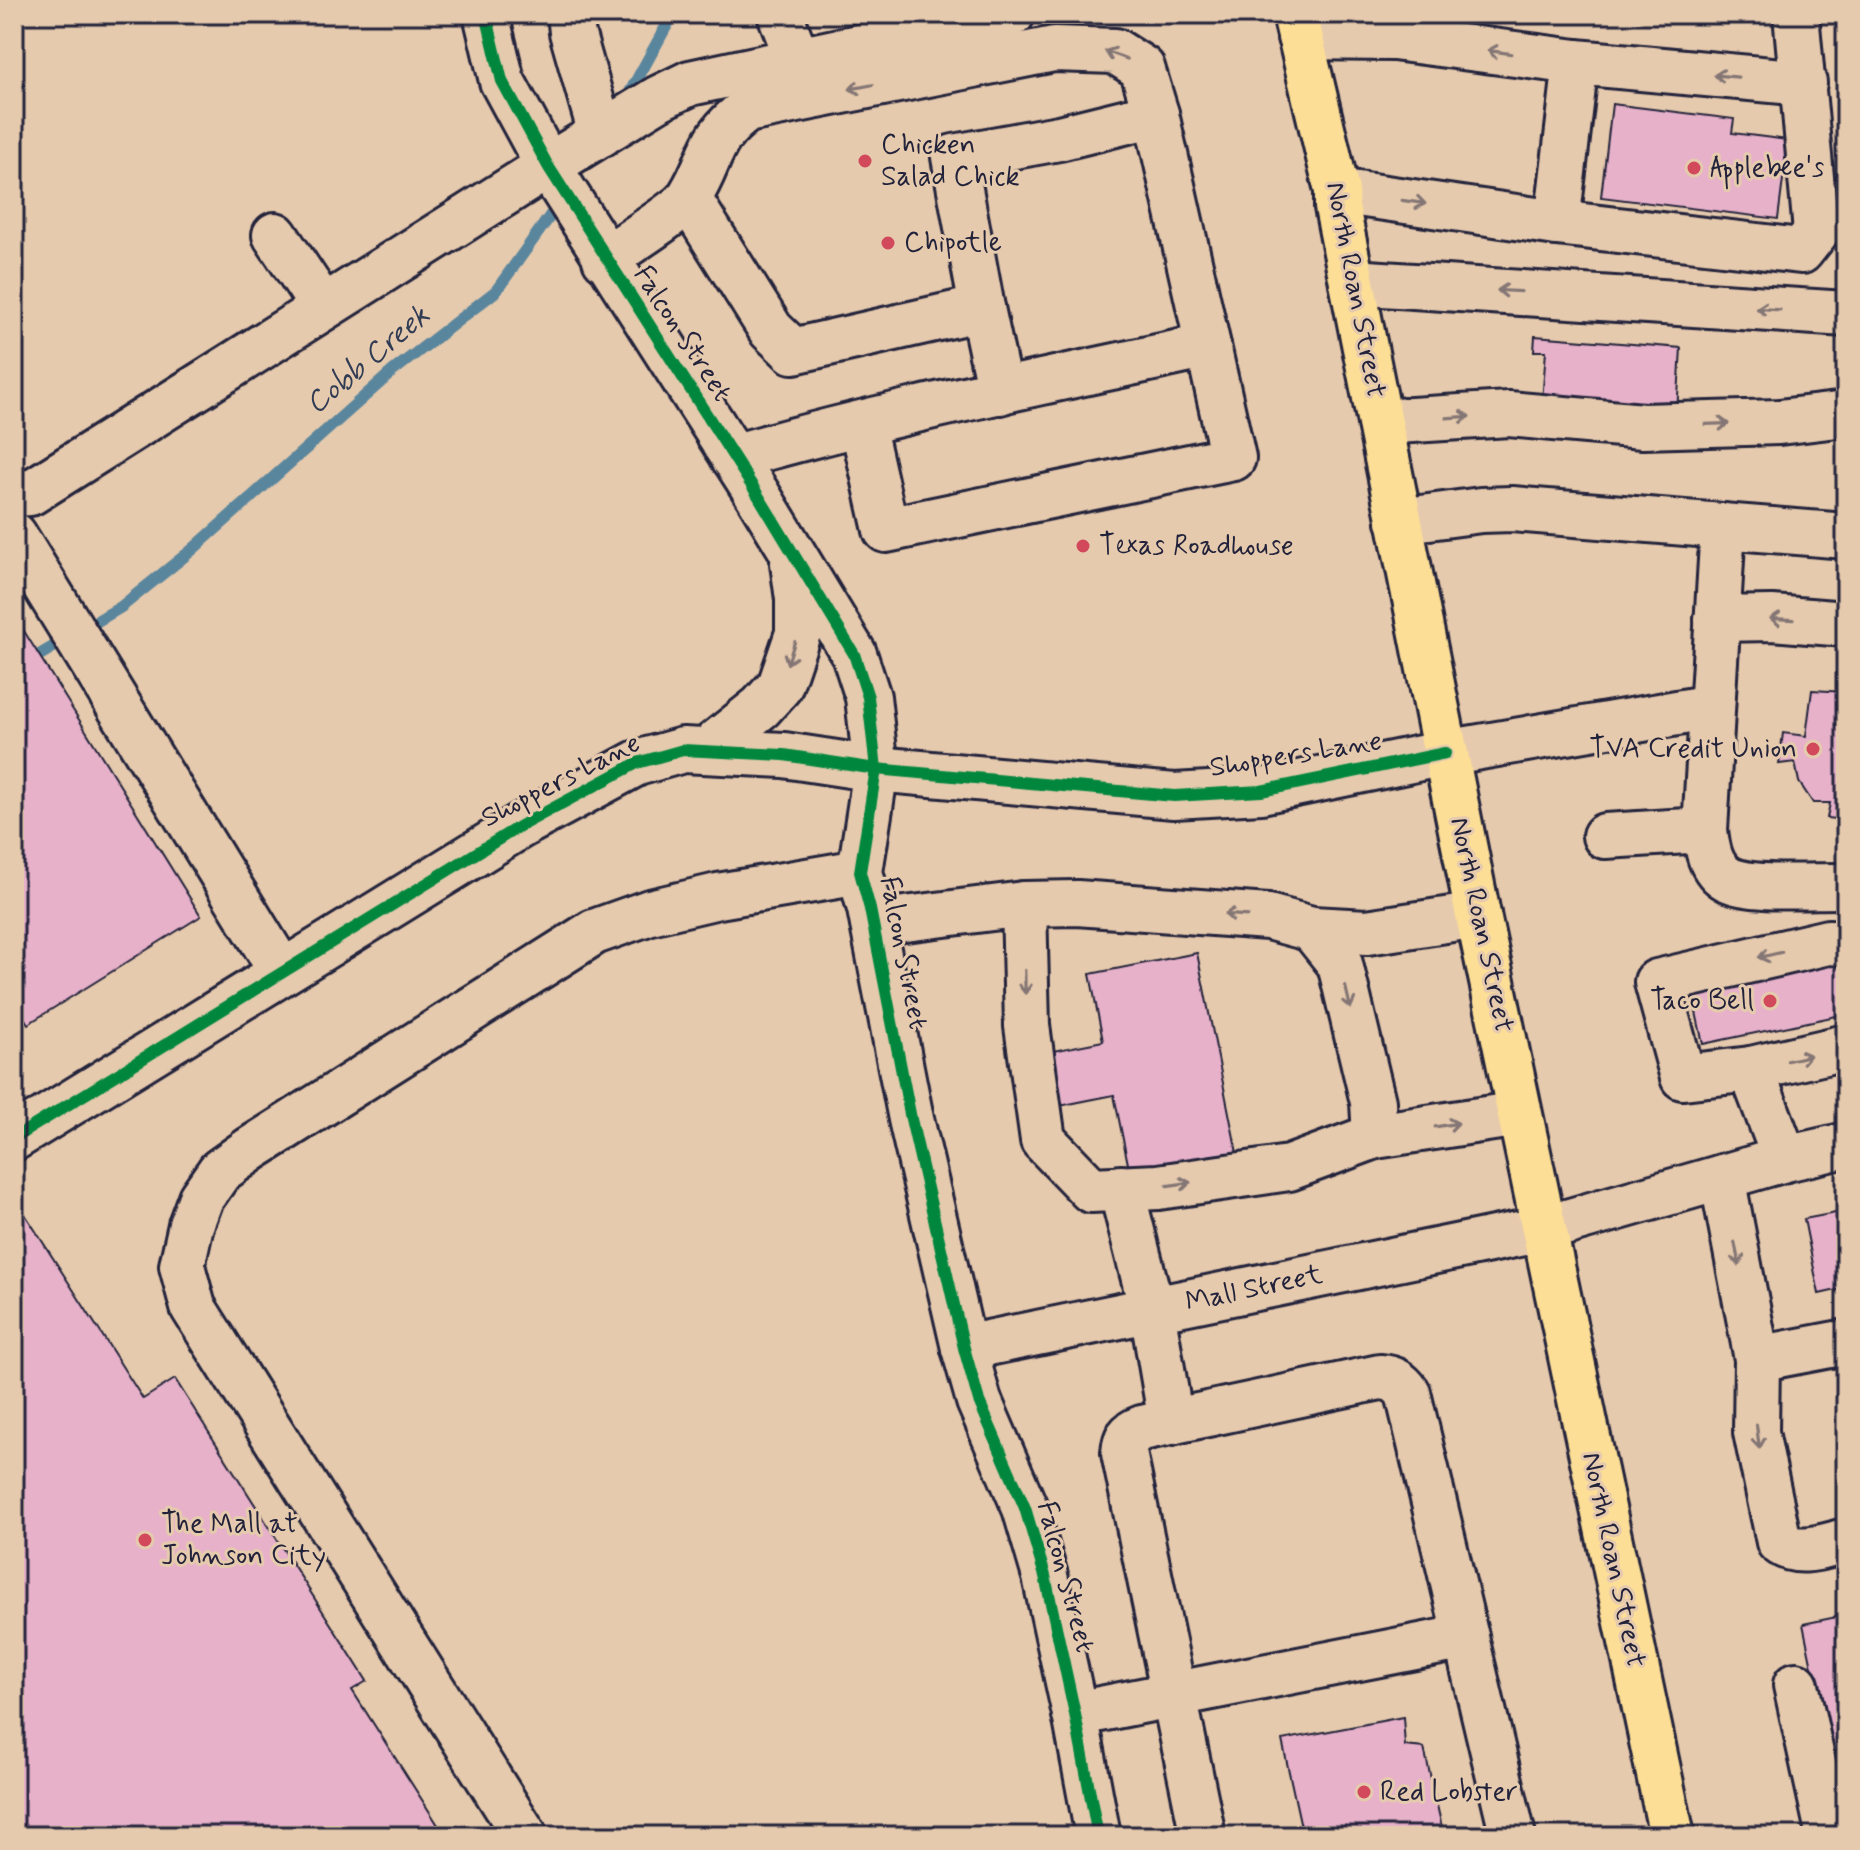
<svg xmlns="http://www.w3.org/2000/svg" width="1860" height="1850" viewBox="0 0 1860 1850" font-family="Mynerve,sans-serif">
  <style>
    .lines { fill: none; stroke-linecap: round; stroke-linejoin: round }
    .stream { stroke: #5a869d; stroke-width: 12 }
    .building { fill: #e6b1c9; stroke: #22223b; stroke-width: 2 }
    .minor-casing { stroke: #22223b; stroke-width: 50 }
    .major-casing { stroke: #22223b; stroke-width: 50 }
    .minor { stroke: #e6caad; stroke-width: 44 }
    .major { stroke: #fcde96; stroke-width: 44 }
    .cycleway-casing { stroke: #e6caad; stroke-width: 17 }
    .cycleway { stroke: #00873e; stroke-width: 12 }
    .oneway { stroke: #847674 }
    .poi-dot { fill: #d1495b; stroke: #e6caad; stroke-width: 3 }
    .labels { text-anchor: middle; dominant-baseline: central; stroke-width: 6; stroke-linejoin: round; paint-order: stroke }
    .poi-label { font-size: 28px; fill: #22223b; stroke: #e6caad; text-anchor: start }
    .street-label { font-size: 28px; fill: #22223b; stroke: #e6caad }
    .water-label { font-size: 30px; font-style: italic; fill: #303b54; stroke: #e6caad }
  </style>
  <rect width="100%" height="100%" fill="#e6caad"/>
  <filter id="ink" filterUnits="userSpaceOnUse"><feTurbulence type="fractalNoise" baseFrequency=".0125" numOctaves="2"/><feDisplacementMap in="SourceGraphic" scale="16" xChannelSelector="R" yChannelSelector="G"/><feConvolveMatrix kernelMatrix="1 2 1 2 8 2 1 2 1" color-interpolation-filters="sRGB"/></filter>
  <g filter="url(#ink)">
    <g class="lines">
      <g class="stream">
        <polyline points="624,103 673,14"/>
        <polyline points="14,670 121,607 192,550 393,371 496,291 560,202"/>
      </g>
    </g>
    <g class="building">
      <polygon points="1612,104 1734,119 1732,133 1788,140 1778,219 1601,197"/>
      <polygon points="1535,336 1681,348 1677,412 1542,401 1546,351 1534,351"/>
      <polygon points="14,615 201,916 28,1024 14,1002"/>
      <polygon points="1812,690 1846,692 1846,820 1827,818 1830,803 1813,803 1799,782 1795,762 1779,764 1783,733 1806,736"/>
      <polygon points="1197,953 1237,1153 1130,1174 1114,1095 1049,1108 1038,1054 1103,1041 1090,974"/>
      <polygon points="1845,957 1846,1014 1703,1044 1691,989"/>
      <polygon points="14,1197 143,1399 175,1379 367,1681 352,1690 445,1836 14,1836"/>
      <polygon points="1846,1211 1846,1288 1819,1294 1804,1219"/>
      <polygon points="1846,1615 1846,1765 1833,1767 1803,1624"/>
      <polygon points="1403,1717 1405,1746 1424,1748 1444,1836 1303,1836 1282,1740"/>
    </g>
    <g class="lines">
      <g class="minor-casing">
        <g id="minor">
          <polyline points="486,14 502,81 548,166 756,492 854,654 868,697 876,769 860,872 870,909 911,1119 964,1348 979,1401 1025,1508 1045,1576 1075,1714 1098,1836"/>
          <polyline points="570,14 572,32 601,134"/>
          <polyline points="780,14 798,60"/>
          <polyline points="1300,37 1394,38 1576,62 1804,83"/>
          <polyline points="1337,191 1557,223 1801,251 1816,232 1796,14"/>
          <polyline points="689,199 771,330 793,351 982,308 954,157 1059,138 1156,114"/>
          <polyline points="1557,223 1576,62"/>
          <polyline points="275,235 323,307"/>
          <path d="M605 259C621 248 683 209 690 196 713 160 707 138 747 110L1054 49 1115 51 1142 68 1156 114 1208 346"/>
          <polyline points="1352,282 1846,314"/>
          <polyline points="982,308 1000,392"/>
          <polyline points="1380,422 1509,414 1643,426 1779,422 1846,414"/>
          <path d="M733 457C889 412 1050 381 1208 346L1233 458 886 530 862 423"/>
          <polyline points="14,494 30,493 548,166 659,98 690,83 1012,14"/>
          <polyline points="1399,521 1481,510 1512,509 1846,536"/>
          <path d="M1723 526 1705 830C1707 848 1710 869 1728 879 1753 891 1816 885 1846 886"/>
          <polyline points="14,535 282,972"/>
          <polyline points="1717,619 1772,618 1846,624"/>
          <polyline points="706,751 761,707 780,686 798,633 798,599 793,563"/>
          <polyline points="1605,836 1705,830"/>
          <polyline points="1024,904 1027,1026 1043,1140 1091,1190 1158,1187 1289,1168 1375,1136 1519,1114"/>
          <polyline points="873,923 1024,904 1077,903 1268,917 1312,929 1367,932 1478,915"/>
          <polyline points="1312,929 1340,964 1373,1102 1375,1136"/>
          <polyline points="1846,943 1828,942 1657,982 1683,1077 1751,1069 1846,1047"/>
          <polyline points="1751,1069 1785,1159"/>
          <polyline points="14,1138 520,826 637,763 683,750 784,755 876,769 1174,796 1261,791 1445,753 1712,707"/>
          <polyline points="1722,1177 1757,1359 1846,1342"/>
          <polyline points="1121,1188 1152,1310 1171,1422"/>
          <polyline points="964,1348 1543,1229 1785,1159 1846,1145"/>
          <path d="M1757 1359 1756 1432 1779 1542C1798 1557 1824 1546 1846 1541"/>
          <polyline points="1796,1685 1829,1836"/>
          <polyline points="1075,1714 1466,1637"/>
          <polyline points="525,1836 193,1307 182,1266 191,1225 201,1198 220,1171 251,1149 594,932 650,912 718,896 860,872"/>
          <path d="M1203 1836 1124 1453C1125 1439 1128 1433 1142 1428L1380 1377C1394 1378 1400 1382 1408 1393L1513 1836"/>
        </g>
      </g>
      <g class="major-casing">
        <polyline id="major" points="1295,14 1337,191 1337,207 1478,915 1672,1836"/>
      </g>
      <use href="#minor" class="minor"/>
      <use href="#major" class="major"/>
      <g class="cycleway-casing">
        <g id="cycleway">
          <polyline points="486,14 502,81 548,166 756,492 854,654 868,697 876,769 860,872 870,909 911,1119 964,1348 979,1401 1025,1508 1045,1576 1075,1714 1098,1836"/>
          <polyline points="14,1138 520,826 637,763 683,750 784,755 876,769 1174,796 1261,791 1445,753"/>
        </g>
      </g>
      <use href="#cycleway" class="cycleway"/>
    </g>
    <defs><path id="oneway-shaft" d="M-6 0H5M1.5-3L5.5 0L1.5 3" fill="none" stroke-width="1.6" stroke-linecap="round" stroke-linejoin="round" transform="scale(2)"/></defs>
    <g class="oneway">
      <use href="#oneway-shaft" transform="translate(1499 52) rotate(-172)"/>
      <use href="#oneway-shaft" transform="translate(1116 55) rotate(-160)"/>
      <use href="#oneway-shaft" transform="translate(1726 76) rotate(-175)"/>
      <use href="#oneway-shaft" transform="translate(861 87) rotate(169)"/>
      <use href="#oneway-shaft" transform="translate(1414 202) rotate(8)"/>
      <use href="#oneway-shaft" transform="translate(1509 291) rotate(-177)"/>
      <use href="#oneway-shaft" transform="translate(1768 309) rotate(-176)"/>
      <use href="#oneway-shaft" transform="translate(1458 417) rotate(-4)"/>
      <use href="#oneway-shaft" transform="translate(1717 424) rotate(-2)"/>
      <use href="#oneway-shaft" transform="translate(1782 619) rotate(-177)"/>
      <use href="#oneway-shaft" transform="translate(791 653) rotate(108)"/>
      <use href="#oneway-shaft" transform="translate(1236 915) rotate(-176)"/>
      <use href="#oneway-shaft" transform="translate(1770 955) rotate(167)"/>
      <use href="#oneway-shaft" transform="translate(1025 982) rotate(89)"/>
      <use href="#oneway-shaft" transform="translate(1348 997) rotate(77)"/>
      <use href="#oneway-shaft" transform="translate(1799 1058) rotate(-13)"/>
      <use href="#oneway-shaft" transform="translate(1447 1125) rotate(-9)"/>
      <use href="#oneway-shaft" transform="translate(1179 1184) rotate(-8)"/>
      <use href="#oneway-shaft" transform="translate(1737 1254) rotate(79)"/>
      <use href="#oneway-shaft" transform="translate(1758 1437) rotate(83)"/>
    </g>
  </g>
  <g class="poi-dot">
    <circle cx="865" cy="161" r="8"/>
    <circle cx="1694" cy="168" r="8"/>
    <circle cx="888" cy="243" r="8"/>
    <circle cx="1083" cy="546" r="8"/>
    <circle cx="1813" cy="749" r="8"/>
    <circle cx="1770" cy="1001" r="8"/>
    <circle cx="145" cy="1540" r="8"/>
    <circle cx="1364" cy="1792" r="8"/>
  </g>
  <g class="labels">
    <g class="poi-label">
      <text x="881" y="145">Chicken<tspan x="881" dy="32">Salad Chick</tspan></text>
      <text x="1710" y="168">Applebee's</text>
      <text x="904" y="243">Chipotle</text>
      <text x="1099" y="546">Texas Roadhouse</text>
      <text x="1797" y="749" text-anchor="end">TVA Credit Union</text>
      <text x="1754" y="1001" text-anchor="end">Taco Bell</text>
      <text x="161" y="1524">The Mall at<tspan x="161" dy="32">Johnson City</tspan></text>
      <text x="1380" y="1792">Red Lobster</text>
    </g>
    <g class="street-label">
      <text transform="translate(1355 290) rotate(79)">North Roan Street</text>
      <text transform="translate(682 334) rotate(57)">Falcon Street</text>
      <text transform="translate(1296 755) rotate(-9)">Shoppers Lane</text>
      <text transform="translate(561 781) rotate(-27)">Shoppers Lane</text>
      <text transform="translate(1481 925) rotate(78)">North Roan Street</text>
      <text transform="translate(903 953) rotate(79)">Falcon Street</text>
      <text transform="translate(1254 1289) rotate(-12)">Mall Street</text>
      <text transform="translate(1613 1560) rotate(78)">North Roan Street</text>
      <text transform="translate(1065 1577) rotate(75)">Falcon Street</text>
    </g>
    <g class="water-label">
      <text transform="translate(368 360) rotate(-40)">Cobb Creek</text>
    </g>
  </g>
  <rect width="1860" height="1850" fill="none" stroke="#e6caad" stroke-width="48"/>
  <rect x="24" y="24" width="1812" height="1802" fill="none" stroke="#22223b" stroke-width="3" filter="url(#ink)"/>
</svg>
